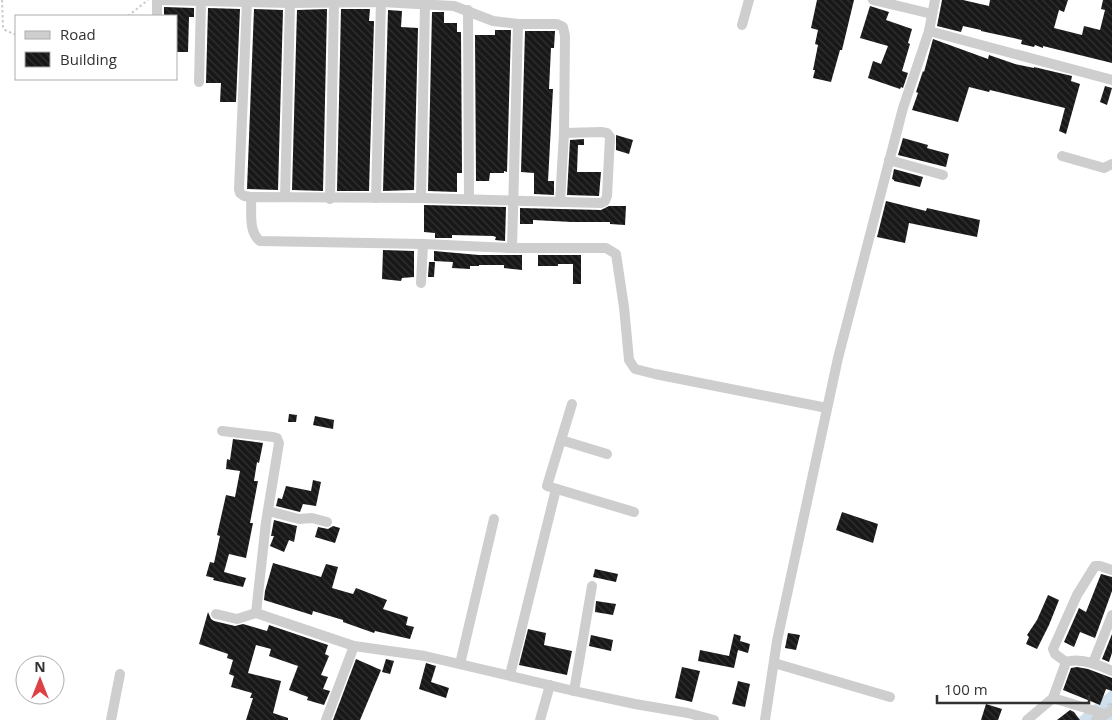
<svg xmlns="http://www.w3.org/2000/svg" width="1112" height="720" viewBox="0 0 1112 720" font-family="'Open Sans',sans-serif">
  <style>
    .water { fill: url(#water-ripples) }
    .building { fill: url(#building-back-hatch) }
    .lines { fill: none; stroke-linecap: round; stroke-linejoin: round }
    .path { stroke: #cbcbcb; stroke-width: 2; stroke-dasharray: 2.5 2.5; stroke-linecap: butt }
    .minor { stroke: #cecece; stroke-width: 10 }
  </style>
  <defs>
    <pattern id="water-ripples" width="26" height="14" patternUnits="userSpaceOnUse" patternTransform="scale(1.25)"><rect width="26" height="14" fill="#cfdfeb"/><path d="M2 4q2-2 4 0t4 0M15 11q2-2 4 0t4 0" fill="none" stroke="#b2c0ca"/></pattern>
    <pattern id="building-back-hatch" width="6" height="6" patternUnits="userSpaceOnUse" patternTransform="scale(1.25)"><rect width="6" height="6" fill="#181818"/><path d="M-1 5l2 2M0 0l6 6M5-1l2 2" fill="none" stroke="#313131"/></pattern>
  </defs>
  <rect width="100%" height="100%" fill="#fff"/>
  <polygon class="water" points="1112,688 1112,720 1076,720 1112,689"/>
  <g class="building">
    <polygon points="817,0 854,0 842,50 840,50 831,82 813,78 815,70 813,70 818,45 815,44 818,30 811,28"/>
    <polygon points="942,0 963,0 989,6 990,0 1068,0 1064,12 1059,10 1054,28 1082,35 1084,26 1100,30 1105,10 1101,9 1103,0 1112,0 1112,63 1043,46 1043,48 1035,45 1034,47 1021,44 1022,40 981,31 981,30 963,26 961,32 937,26"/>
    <polygon points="870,6 889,12 886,20 912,29 908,43 910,44 902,71 908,73 903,88 901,87 900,89 868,78 873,61 881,64 888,46 860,38"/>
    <polygon points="164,7 194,8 194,17 189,17 188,52 176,52 176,16 164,16"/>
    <polygon points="208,8 240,9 236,102 220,102 221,83 206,83"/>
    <polygon points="254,9 283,10 278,190 247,189"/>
    <polygon points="327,9 323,191 292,190 297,10"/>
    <polygon points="341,9 370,9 369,21 374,21 369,191 337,191"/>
    <polygon points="388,10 402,11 401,27 418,28 414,190 383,191"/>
    <polygon points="432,12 444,12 444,23 457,23 457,32 461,32 462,173 457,173 457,192 428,191"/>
    <polygon points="495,30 511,30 507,172 504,171 504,173 490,173 489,181 476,181 475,35 495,35"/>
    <polygon points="525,31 555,31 554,48 551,48 549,89 553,89 548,181 554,181 554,195 534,194 534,173 521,172"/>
    <polygon points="933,39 988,59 989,55 1015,64 1034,68 1034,67 1072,76 1071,81 1080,84 1066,134 1059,131 1065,108 990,90 989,92 969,87 958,122 912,110 918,93 916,92 923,71 924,72"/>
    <polygon points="1105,86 1112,88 1107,105 1100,102"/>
    <polygon points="616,135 633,140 629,154 616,150"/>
    <polygon points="903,138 928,145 927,148 949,154 946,167 898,155"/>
    <polygon points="584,139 584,145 578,145 577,172 601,172 599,196 567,195 570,140"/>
    <polygon points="894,169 923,177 920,187 894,181 894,180 892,179"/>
    <polygon points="886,201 926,211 927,208 980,220 977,237 909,223 905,243 877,237"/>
    <polygon points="424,205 506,207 505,241 495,240 496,237 493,236 452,235 452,238 435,238 435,233 424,232"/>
    <polygon points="609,206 626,206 625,225 610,224 610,222 572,222 533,220 533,224 520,224 520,208 601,210"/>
    <polygon points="383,250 414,251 414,277 402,278 401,281 382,279"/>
    <polygon points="434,251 479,255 522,255 522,270 504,268 504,265 479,265 479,266 470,266 470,269 452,268 453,262 434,261"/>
    <polygon points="538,255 581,255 581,284 573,284 573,264 558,264 558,266 538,266"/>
    <polygon points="429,262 435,262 434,277 428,277"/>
    <polygon points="289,414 297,415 296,422 288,422"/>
    <polygon points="315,416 334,420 333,429 313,425"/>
    <polygon points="233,439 263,443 259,463 257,462 254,481 258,481 250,523 253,523 246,558 229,554 224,572 246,578 243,587 213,580 214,578 206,576 210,562 214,563 220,536 217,535 226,495 235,497 240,471 226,469 227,459 230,460"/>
    <polygon points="313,480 321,482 316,506 303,504 300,512 276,506 278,498 282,499 286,486 311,491"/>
    <polygon points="842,512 878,524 873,543 836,530"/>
    <polygon points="274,520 297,526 294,542 289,540 284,552 270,546 274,536 271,536"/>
    <polygon points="333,526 340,528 335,543 315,537 318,527 328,529"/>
    <polygon points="273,563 321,577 326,564 338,567 332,588 353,594 356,588 387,600 383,609 408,617 406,625 414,627 410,639 375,631 374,633 343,622 343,620 313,611 312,615 264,600 265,591"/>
    <polygon points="595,569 618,574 616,582 593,577"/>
    <polygon points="1101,574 1112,577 1112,591 1095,638 1080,632 1074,647 1064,642 1079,608 1086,612"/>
    <polygon points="1048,595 1059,600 1049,625 1037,649 1026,644 1029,637 1027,635 1037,620"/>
    <polygon points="596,601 616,604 613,615 595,612"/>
    <polygon points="208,612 211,619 214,621 235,626 243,624 267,631 269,625 328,645 325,654 329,656 321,675 328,677 323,689 330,691 324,705 307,700 308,697 289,690 298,666 269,656 271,649 256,645 248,673 281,681 273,713 288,718 288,720 246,720 253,698 250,698 252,693 231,687 234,676 229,674 233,660 227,658 228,654 199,644"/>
    <polygon points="528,629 546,633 544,645 572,651 567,675 519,665"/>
    <polygon points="788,633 800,635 796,650 785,648"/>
    <polygon points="734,634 741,636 740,641 750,644 748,653 738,650 734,668 698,661 700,650 729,656"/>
    <polygon points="1112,634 1112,653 1109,662 1102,659"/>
    <polygon points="591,635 613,640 611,651 589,646"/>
    <polygon points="356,659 381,670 360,720 333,720"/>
    <polygon points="386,659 394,661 390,674 382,672"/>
    <polygon points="426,663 436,666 431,682 449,688 446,698 419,689"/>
    <polygon points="682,667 700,671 692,702 675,698"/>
    <polygon points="1077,667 1088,669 1112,678 1112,691 1106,689 1100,705 1063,690 1071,668"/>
    <polygon points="738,681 750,684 745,707 732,704"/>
    <polygon points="986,704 1002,709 998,720 981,720"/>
    <polygon points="1070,710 1074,712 1080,720 1057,720"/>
  </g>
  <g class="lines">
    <g class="path">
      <polyline points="2,0 3,27 5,30 16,35"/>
      <polyline points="128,16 148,0"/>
    </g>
    <g class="minor">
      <polyline points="159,0 290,3 381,2 454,6 493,21 518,24 557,24 563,27 565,36 564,133 560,202"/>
      <polyline points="873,0 932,14"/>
      <polyline points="247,2 239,189 240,193 244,196 251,197"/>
      <polyline points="468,10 469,199"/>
      <polyline points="157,16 157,0"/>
      <polyline points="742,25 749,0"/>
      <polyline points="929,31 1112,80"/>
      <polyline points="199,82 201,1"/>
      <path d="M564 133 601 132 607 133 610 137 607 196 605 201 601 203 421 198 251 197C252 211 248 232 260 241L423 244 512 248H606L616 254 624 307 629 360 635 369 655 374 827 408"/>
      <polyline points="1062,156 1104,168 1112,164"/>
      <polyline points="889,160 943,175"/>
      <polyline points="285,197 290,3"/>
      <polyline points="376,198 381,0"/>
      <polyline points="421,198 425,4"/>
      <polyline points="330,199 334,3"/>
      <polyline points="512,248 518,24"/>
      <polyline points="421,283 423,244"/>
      <polyline points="572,404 547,486 634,512"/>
      <polyline points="222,431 273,437 277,438 279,443 266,522 256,613"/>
      <polyline points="561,440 607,454"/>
      <polyline points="268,511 299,519 312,518 327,522"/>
      <polyline points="216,614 237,619 256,613 354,646 425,656 574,691 635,704 688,713 714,720"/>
      <polyline points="1066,662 1055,654 1053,649 1077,595 1095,566 1100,566 1112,570"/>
      <polyline points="774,663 890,697"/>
      <polyline points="1093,663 1112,615"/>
      <polyline points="460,664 494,519"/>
      <polyline points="510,675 556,489"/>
      <polyline points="574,691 592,586"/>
      <polyline points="1053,698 1105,714"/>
      <polyline points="111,720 120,674"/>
      <polyline points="326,720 354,646"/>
      <polyline points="540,720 550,685"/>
      <polyline points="765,720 777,641 838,358 903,108 929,31 935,0"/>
      <path d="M1027 720 1053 698 1066 662C1080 657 1099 665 1112 671"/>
      <polyline points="1096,720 1112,710"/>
    </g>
  </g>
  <rect x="15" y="15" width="162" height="65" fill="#ffffff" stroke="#adadad"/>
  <rect x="25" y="31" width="25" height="8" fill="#cecece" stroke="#adadad"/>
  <text x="60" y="40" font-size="15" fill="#313131">Road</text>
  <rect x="25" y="52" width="25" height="15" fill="url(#building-back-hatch)" stroke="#adadad"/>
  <text x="60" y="65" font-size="15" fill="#313131">Building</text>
  <g transform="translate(40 680)"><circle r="24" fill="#ffffff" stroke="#adadad"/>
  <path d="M0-4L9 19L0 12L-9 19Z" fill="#db4145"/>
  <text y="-8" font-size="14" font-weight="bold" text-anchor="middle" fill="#313131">N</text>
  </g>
  <path d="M937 695v8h152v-8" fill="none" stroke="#313131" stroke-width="2.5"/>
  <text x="944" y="695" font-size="15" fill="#313131" stroke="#ffffff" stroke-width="4" paint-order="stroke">100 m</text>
</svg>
